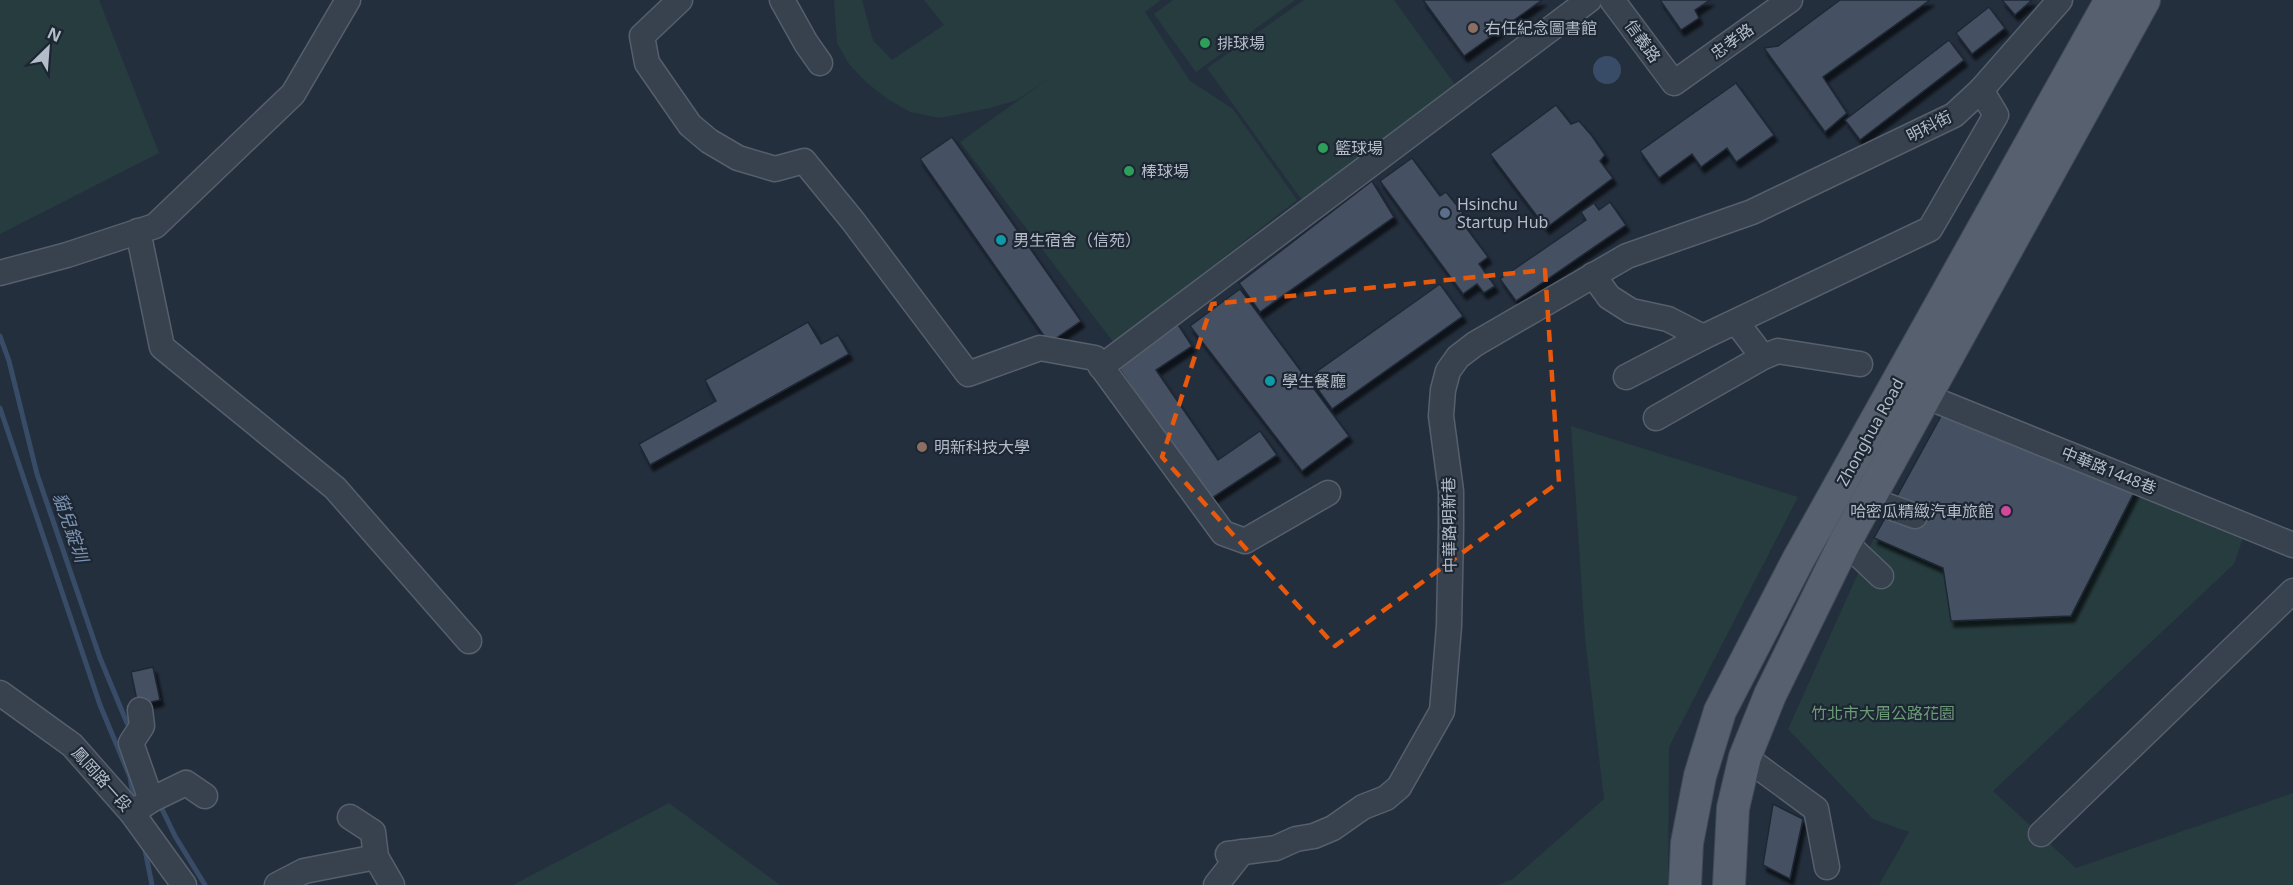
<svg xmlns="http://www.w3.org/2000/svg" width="2293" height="885" viewBox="0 0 2293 885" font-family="'Noto Sans','Noto Sans TC',sans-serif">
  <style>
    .green { fill: #263c3f }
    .water { fill: #394c67 }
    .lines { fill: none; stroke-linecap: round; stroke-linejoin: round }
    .stream { stroke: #394c67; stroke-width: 5 }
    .building { fill: #455162; stroke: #1f2835; stroke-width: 1.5; filter: url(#shadow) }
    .minor-casing { stroke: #565f6c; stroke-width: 27 }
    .major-casing { stroke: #414a57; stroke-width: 34 }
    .minor { stroke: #38414e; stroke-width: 24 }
    .major { stroke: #56606e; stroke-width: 32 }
    .marked { fill: none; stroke: #e8590c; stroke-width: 4.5; stroke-dasharray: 12 8; stroke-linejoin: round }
    .education-dot { fill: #8d6e63; stroke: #1d2633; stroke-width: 2 }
    .leisure-dot { fill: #2e9e5b; stroke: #1d2633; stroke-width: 2 }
    .service-dot { fill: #5c6f8a; stroke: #1d2633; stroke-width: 2 }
    .culture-dot { fill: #0f9aa8; stroke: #1d2633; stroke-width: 2 }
    .hotel-dot { fill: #d1479c; stroke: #1d2633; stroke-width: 2 }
    .labels { text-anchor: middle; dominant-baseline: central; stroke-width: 4.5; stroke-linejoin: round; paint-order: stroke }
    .poi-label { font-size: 16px; fill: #b4bcc9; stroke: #1d2633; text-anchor: start }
    .street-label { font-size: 16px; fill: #b4bcc9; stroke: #1d2633 }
    .park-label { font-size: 16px; fill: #6b9a76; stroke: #1d2633 }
    .water-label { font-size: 18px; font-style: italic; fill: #7c92b1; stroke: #1d2633 }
  </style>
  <defs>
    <filter id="shadow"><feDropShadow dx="3.5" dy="6" stdDeviation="1.5" flood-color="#0009"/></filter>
  </defs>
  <rect width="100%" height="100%" fill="#242f3e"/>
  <g class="green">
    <polygon points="0,0 99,0 159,153 0,234"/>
    <polygon points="834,0 862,0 873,40 892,60 944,25 924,0 1161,0 1145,12 1190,81 1233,109 1297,200 1114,343 960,142 1051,77 1017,100 990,108 939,118 910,112 889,100 867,83 849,64 837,43"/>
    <polygon points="1173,0 1295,0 1196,72 1154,14"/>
    <polygon points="1304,0 1394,0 1461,93 1304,203 1207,68"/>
    <polygon points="1571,426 1798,497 1669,747 1668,885 1497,885 1513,879 1604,799 1585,638"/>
    <polygon points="2138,485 2244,535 2234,564 1993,791 2076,868 2293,793 2293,885 1879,885 1909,832 1873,819 1788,729 1874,538 1943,568 1951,621 2071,616"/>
    <polygon points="669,803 780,885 513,885"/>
  </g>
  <circle class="water" cx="1607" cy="70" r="14"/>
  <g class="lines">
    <g class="stream">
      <polyline points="0,336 9,361 37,474 100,658 127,723"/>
      <polyline points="0,408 100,705 130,777 133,795"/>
      <polyline points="162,809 175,836 205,885"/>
      <polyline points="144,845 152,885"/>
    </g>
  </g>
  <g class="building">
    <polygon points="1423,0 1542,0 1464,56"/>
    <polygon points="1660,0 1710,0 1695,10 1699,18 1681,30"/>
    <polygon points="1840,0 1930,0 1823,77 1847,113 1825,132 1764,48 1778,46"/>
    <polygon points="2002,0 2032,0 2015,15"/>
    <polygon points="1989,7 2005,28 1972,54 1956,33"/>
    <polygon points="1949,40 1964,60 1860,140 1845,120"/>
    <polygon points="1736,83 1774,135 1736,162 1727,148 1701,167 1692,154 1659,178 1640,151"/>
    <polygon points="1556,105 1571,124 1579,121 1592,136 1605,155 1600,161 1613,178 1546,228 1490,154"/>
    <polygon points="952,137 1081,321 1049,343 920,159"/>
    <polygon points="1412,158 1440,196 1446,192 1463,213 1458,217 1488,257 1479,264 1495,286 1484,293 1477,284 1463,294 1380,181"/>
    <polygon points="1372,181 1394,217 1260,312 1239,283"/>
    <polygon points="1610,202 1626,225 1516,301 1500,279 1586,220 1581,212 1594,203 1599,210"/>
    <polygon points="1440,284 1463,316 1332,409 1309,377"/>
    <polygon points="1240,289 1349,436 1302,471 1190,326"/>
    <polygon points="808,322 821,344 838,335 849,354 650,465 639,444 716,401 705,380"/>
    <polygon points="1177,323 1192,346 1156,370 1218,460 1260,431 1277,455 1209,500 1116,364"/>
    <polygon points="1945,409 2138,485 2071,616 1951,621 1943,568 1874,538"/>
    <polygon points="153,667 160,700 138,705 131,672"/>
    <polygon points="1773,804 1803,819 1790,879 1763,865"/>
  </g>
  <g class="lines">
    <g class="minor-casing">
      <g id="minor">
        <polyline points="680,0 642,36 647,63 690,125 709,141 738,158 775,169 804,161 853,221 968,374 1040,348 1095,358 1223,533 1245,541 1328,493"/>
        <polyline points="782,0 806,43 820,63"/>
        <polyline points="1612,0 1674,83 1790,0"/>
        <polyline points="138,231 162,347 335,488 469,641"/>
        <polyline points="0,273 67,255 155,226 293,94 348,0"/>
        <polyline points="1593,275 1609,297 1631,311 1668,319 1703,337 1930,229 1996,115 1981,90"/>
        <polyline points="1737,323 1763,357"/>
        <polyline points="1101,367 1589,0"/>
        <polyline points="1626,377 1703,337"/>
        <polyline points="1925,396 2293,545"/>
        <polyline points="1656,418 1763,357 1778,351 1860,364"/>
        <polyline points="1868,499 1915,516"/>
        <polyline points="1845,542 1881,576"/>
        <polyline points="0,693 72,745 132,813 184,885"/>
        <polyline points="1745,757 1816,809 1827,867"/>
        <polyline points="151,800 186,783 205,796"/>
        <polyline points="132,813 151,800 131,743 142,726 140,710"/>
        <polyline points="350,817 373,832 376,857 392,885"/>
        <polyline points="2041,834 2293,591"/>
        <polyline points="1228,854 1276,848 1296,839 1314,836 1333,828 1363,807 1386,798 1399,787 1442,711 1449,626 1451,529 1451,491 1441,416 1443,390 1448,371 1458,357 1475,344 1627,256 1752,212 1954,115 1981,90 2060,0"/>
        <polyline points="277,885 304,871 376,857"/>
        <polyline points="1216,885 1242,852"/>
      </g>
    </g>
    <g class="major-casing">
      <g id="major">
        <polyline points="1685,885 1687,843 1700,776 1720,711 1798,560 2111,0"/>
        <polyline points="1729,885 1733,808 1745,757 1770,695 1845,542 2144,0"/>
      </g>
    </g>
    <use href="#minor" class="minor"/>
    <use href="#major" class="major"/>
  </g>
  <path class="marked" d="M1545 270 1559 482 1335 646 1162 457 1212 304Z"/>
  <g class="education-dot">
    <circle cx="1473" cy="28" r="6"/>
    <circle cx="922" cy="447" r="6"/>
  </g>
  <g class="leisure-dot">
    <circle cx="1205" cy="43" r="6"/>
    <circle cx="1323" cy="148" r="6"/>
    <circle cx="1129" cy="171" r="6"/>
  </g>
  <circle class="service-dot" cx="1445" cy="213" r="6"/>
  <g class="culture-dot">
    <circle cx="1001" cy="240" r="6"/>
    <circle cx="1270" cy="381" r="6"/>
  </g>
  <circle class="hotel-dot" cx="2006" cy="511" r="6"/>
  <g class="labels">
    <g class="poi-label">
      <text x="1485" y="28">右任紀念圖書館</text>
      <text x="1217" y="43">排球場</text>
      <text x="1335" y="148">籃球場</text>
      <text x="1141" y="171">棒球場</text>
      <text x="1457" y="204">Hsinchu<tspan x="1457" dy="18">Startup Hub</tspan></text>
      <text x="1013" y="240">男生宿舍（信苑）</text>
      <text x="1282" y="381">學生餐廳</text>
      <text x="934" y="447">明新科技大學</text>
      <text x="1994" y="511" text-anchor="end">哈密瓜精緻汽車旅館</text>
    </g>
    <g class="street-label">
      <text transform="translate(1643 41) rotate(54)">信義路</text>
      <text transform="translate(1732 41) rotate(-36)">忠孝路</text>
      <text transform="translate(1929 126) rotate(-27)">明科街</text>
      <text transform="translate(1870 432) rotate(-61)">Zhonghua Road</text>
      <text transform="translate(2109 470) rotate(22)">中華路1448巷</text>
      <text transform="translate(1449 525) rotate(-91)">中華路明新巷</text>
      <text transform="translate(102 779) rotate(48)">鳳岡路一段</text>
    </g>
    <g class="park-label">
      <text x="1883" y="713">竹北市大眉公路花園</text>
    </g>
    <g class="water-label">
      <text transform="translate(71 527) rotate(71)">貓兒錠圳</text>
    </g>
  </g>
  <g transform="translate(48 48) rotate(25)" stroke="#1d2633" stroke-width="4.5" paint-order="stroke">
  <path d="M0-4.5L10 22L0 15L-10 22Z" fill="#b4bcc9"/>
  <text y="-9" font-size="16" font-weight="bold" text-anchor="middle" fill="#b4bcc9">N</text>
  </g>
</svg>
